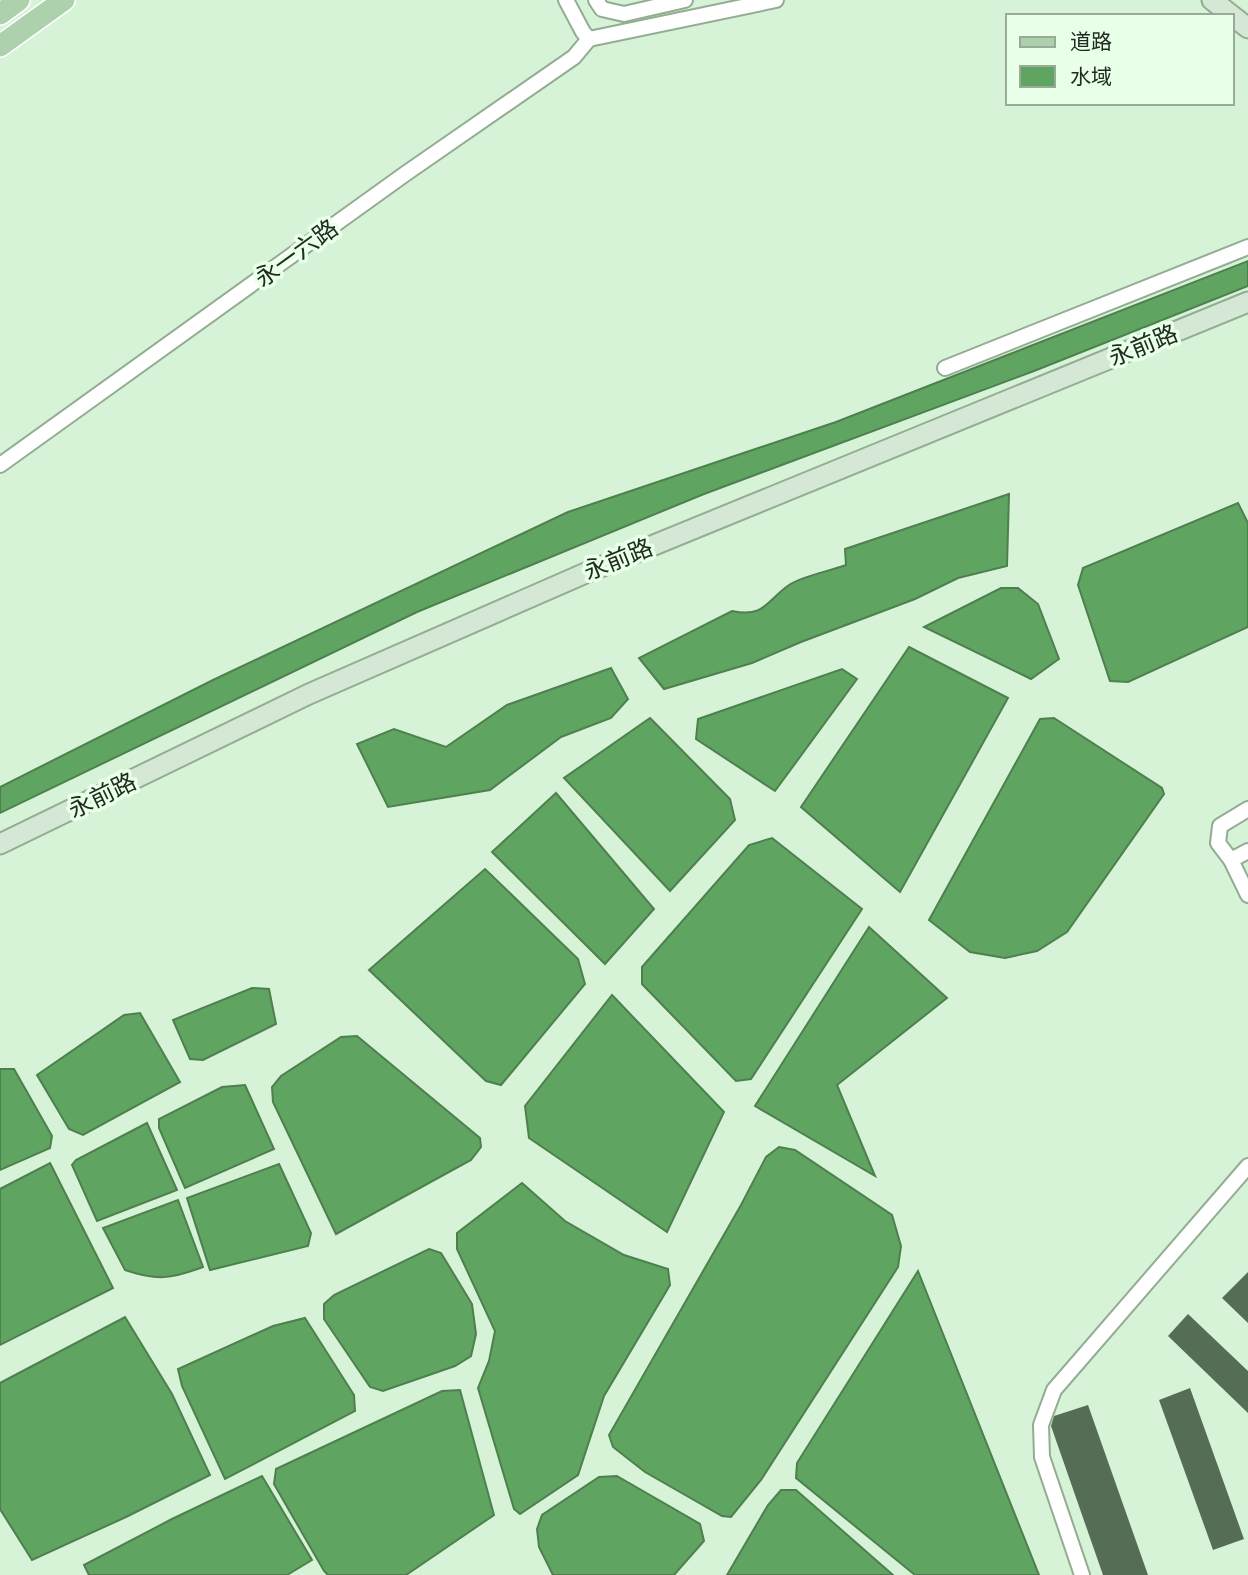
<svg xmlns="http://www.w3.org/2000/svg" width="1248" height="1575" viewBox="0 0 1248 1575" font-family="'Space Grotesk','Noto Sans SC',sans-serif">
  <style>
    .water { fill: #60a461; stroke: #4d804e; stroke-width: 2 }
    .building { fill: #546d54 }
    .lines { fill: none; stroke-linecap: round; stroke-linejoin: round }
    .street-casing { stroke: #93ad92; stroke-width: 18 }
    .secondary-casing { stroke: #93ad92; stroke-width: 23 }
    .primary-casing { stroke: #fff; stroke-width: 24 }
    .street { stroke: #fff; stroke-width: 14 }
    .secondary { stroke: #d5e8d5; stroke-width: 19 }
    .primary { stroke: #acd1ac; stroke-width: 21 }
    .labels { text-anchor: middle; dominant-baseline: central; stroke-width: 7; stroke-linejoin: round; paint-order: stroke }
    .street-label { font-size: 24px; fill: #212c21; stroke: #e8ffe8 }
  </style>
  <rect width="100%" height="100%" fill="#d7f3d7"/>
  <g class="water">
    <polygon points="1248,261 1248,286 1034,371 704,494 417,612 0,813 0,787 213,680 568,512 836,422"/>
    <path d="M1009 494 1007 566 958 578 915 599 801 642 752 663 664 689 639 658 732 611C765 618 766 601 789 585 802 576 830 571 846 565L845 549Z"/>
    <polygon points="1238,503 1248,523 1248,627 1128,682 1110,681 1078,585 1083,568"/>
    <polygon points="1001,588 1018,588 1038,604 1059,659 1031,679 924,627"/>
    <polygon points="909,647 1008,698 900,892 801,807"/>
    <polygon points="611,668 628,699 611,718 561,737 490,790 388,807 357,744 394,729 446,747 507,705"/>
    <polygon points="842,669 857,679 775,791 696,739 698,719"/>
    <polygon points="650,718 730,799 735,820 670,891 564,778"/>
    <polygon points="1054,718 1162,788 1164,794 1067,932 1037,951 1005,958 970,952 929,920 1040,719"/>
    <polygon points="556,793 654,909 605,964 492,852"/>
    <polygon points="772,838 862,909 751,1079 736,1081 642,984 642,967 749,845"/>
    <polygon points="485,869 578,959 585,984 501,1085 486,1081 369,970"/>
    <polygon points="869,927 947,998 837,1085 875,1176 755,1106"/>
    <polygon points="252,988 269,989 276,1024 203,1060 190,1059 173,1020"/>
    <polygon points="612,995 724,1112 667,1232 529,1138 525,1106"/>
    <polygon points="140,1013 180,1082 83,1135 69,1129 37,1075 124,1015"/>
    <polygon points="357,1036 480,1138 481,1147 471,1160 336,1234 273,1102 272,1087 281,1076 341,1037"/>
    <polygon points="0,1069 14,1069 52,1136 50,1148 0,1170"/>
    <polygon points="245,1085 274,1149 185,1188 159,1128 159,1119 222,1087"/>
    <polygon points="147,1123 177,1190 97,1221 72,1165 76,1160"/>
    <polygon points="779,1147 795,1150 892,1215 901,1246 898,1267 761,1480 731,1517 722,1516 645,1472 613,1447 609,1435 741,1205 766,1157"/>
    <polygon points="50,1163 113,1288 0,1345 0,1189"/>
    <polygon points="279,1164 311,1233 308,1246 210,1270 187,1198"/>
    <polygon points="522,1183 565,1221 624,1255 668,1269 670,1285 604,1396 578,1475 520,1514 514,1509 478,1388 489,1361 495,1331 457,1249 457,1233"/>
    <path d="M178 1200 203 1267C171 1279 157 1281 125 1270L103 1228Z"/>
    <polygon points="429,1249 441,1253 472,1304 476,1334 471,1356 455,1366 383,1391 370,1387 324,1319 324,1304 334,1295"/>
    <polygon points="918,1271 1039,1575 915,1575 796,1478 797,1463"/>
    <polygon points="125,1317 172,1394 210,1475 126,1517 32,1560 0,1509 0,1383"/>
    <polygon points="305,1318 354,1395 355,1411 225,1479 182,1386 178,1369 273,1326"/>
    <polygon points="460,1390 494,1515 406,1575 328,1575 324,1571 274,1484 276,1469 442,1391"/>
    <polygon points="262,1476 312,1560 287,1575 89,1575 84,1565 172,1519"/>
    <polygon points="617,1476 700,1524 704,1541 674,1575 553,1575 539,1547 537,1529 542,1515 599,1477"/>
    <polygon points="781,1490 796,1490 893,1575 727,1575 768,1505"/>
  </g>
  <g class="building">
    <polygon points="1248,1272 1248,1323 1222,1298"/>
    <polygon points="1188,1314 1248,1371 1248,1413 1168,1336"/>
    <polygon points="1190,1388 1244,1539 1213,1550 1159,1400"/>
    <polygon points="1088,1405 1148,1575 1103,1575 1051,1426 1054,1416"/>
  </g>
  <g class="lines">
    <g class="street-casing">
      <g id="street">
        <polyline points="566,0 583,32 589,39 776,0"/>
        <polyline points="596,0 602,9 624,14 685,0"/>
        <polyline points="945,368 1248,247"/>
        <polyline points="0,465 405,174 574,57 589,39"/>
        <polyline points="1248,809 1220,826 1218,843 1231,860 1248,895"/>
        <polyline points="1231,860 1248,851"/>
        <polyline points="1082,1575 1042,1457 1041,1425 1054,1390 1248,1166"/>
      </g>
    </g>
    <g class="secondary-casing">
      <g id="secondary">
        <polyline points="1212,0 1248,28"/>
        <polyline points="0,844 309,694 588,572 1248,302"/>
      </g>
    </g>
    <g class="primary-casing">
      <g id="primary">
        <polyline points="0,14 19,0"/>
        <polyline points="0,46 64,0"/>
      </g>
    </g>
    <use href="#street" class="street"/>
    <use href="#secondary" class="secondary"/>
    <use href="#primary" class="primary"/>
  </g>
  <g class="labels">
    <g class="street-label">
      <text transform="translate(296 253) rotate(-36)">永一六路</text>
      <text transform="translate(1143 345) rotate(-22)">永前路</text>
      <text transform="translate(618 559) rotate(-22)">永前路</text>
      <text transform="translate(102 795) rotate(-26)">永前路</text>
    </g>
  </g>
  <rect x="1006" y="14" width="228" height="91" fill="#e8ffe8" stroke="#98ab98" stroke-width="2"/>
  <rect x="1020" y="37" width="35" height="10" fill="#acd1ac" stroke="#98ab98" stroke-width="2"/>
  <text x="1070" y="49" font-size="21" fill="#212c21">道路</text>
  <rect x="1020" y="66" width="35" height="21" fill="#60a461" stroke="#98ab98" stroke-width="2"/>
  <text x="1070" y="84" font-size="21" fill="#212c21">水域</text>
</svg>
